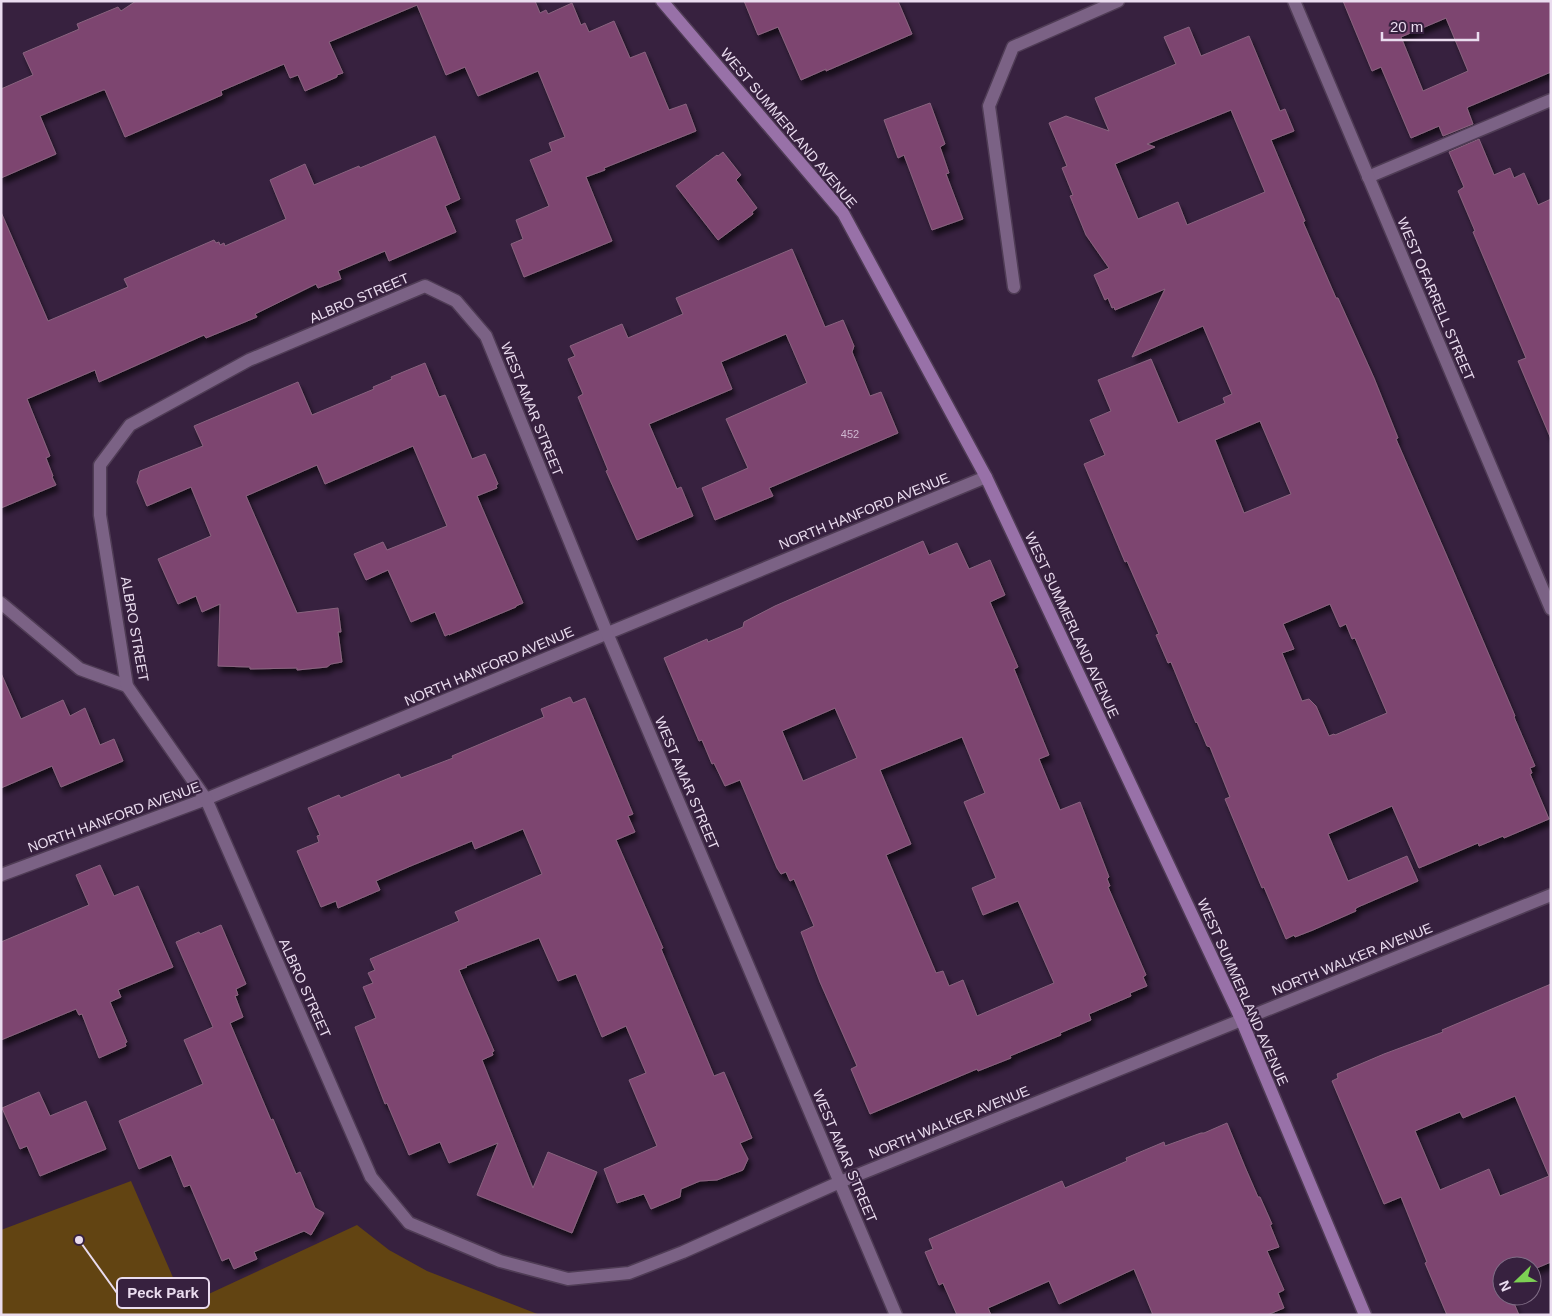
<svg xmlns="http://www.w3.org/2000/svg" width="1552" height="1316" viewBox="0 0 1552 1316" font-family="Arial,sans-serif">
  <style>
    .green { fill: #624412 }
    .building { fill: #7d446f; stroke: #89647f; fill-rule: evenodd; filter: url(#shadow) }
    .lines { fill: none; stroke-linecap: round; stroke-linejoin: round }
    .lane-casing { stroke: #4f3c55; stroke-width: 15 }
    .street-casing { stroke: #4f3c55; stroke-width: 15 }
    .secondary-casing { stroke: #4f3c55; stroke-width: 15 }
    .lane { stroke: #7b6285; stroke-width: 12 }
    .street { stroke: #7b6285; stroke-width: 12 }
    .secondary { stroke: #9871a8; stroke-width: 12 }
    .labels { text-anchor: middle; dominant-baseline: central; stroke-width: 4; stroke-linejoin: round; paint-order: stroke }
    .number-label { font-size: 11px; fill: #cfb6cf }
    .street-label { font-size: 14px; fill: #eadcef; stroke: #37213f }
    .leader { fill: none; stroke: #eadcef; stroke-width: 2 }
    .callout-dot { fill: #eadcef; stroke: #37213f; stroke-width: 2 }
    .callout { fill: #37213f; stroke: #eadcef; stroke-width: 2 }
    .callout-label { font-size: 15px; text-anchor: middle; font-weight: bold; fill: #eadcef }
  </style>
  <defs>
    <filter id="shadow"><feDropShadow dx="3" dy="5.5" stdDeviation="2.5" flood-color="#0009"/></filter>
  </defs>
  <rect width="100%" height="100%" fill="#37213f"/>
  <polygon class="green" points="131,1181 185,1305 357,1225 389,1250 427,1271 540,1315 1,1315 1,1230"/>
  <g class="building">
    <polygon points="136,1 535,1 540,13 546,10 548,14 572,3 581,25 585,23 589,32 614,21 630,58 645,52 669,110 686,104 696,131 604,168 605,170 586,177 612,241 524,277 511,244 523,239 516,220 549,206 530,160 552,151 549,143 565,137 538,71 478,96 465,67 446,75 417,5 329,42 343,73 337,75 337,77 305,91 298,75 290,78 284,64 221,91 222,95 125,137 105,90 103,90 40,116 56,154 1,178 1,89 33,75 23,53 77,30 79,29 77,24 118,7 121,11"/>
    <polygon points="744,1 898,1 912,34 826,71 826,69 801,80 778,27 758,35"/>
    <path d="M1343 1H1551V72L1468 107 1467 108 1473 124 1443 136 1439 126 1411 138 1381 67 1372 71ZM1446 18 1468 71 1423 91 1401 37Z"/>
    <path d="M1189 27 1201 56 1249 36 1280 111 1285 109 1294 131 1271 140 1305 221 1303 222 1336 298H1338L1374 378 1398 438 1396 439 1452 568 1515 716 1514 717 1535 766 1530 768 1532 773 1530 774 1549 819 1504 838 1503 836 1479 846 1478 843 1419 868 1392 806 1328 834 1348 881 1407 856 1418 881 1358 907 1355 909 1356 911 1313 930 1295 937 1294 935 1286 939 1264 887 1262 888 1225 799 1230 797 1210 747 1207 746 1197 722 1196 723 1171 662 1168 663 1156 635 1159 634 1127 561 1125 562 1084 464 1105 455 1090 420 1111 411 1098 380 1151 359 1178 423 1225 403 1223 398 1232 394 1203 326 1132 357 1165 289 1115 310 1114 307 1112 308 1108 298 1105 300 1094 275 1109 268 1086 235 1070 196 1073 195 1062 168 1067 166 1049 123 1066 116 1109 131 1095 98 1176 64 1164 37ZM1231 110 1265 192 1187 225 1178 202 1138 219 1115 164 1155 147 1147 144ZM1260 421 1291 494 1244 513 1215 440ZM1330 604 1340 627 1346 624 1352 639 1355 638 1387 713 1335 735 1334 734 1329 736 1316 706 1309 699 1302 701 1282 653 1294 649 1283 624Z"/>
    <polygon points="930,103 945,144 940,147 949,173 946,174 963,219 932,230 904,155 898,158 884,120"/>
    <polygon points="435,136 460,199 445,206 456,232 389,261 385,251 338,271 341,279 318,288 316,284 255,314 257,317 206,338 204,335 99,382 95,370 27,399 50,456 46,458 53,476 52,477 56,485 1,508 1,212 48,321 128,287 124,279 214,240 216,243 219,242 220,245 224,243 225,246 286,219 270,180 305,164 314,185 359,166 360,168"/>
    <polygon points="1479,139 1494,175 1510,168 1514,178 1524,173 1538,205 1551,199 1551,439 1518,361 1526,358 1473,232 1475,231 1458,191 1464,187 1449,152"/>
    <polygon points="723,152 741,175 736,180 757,208 752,212 753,214 718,240 676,186 717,155 718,156"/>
    <polygon points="792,249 825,327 843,320 854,346 852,352 870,396 881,392 898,433 769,488 773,496 715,520 702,488 748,468 726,419 807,383 786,334 721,362 732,389 649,424 677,489 681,487 693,516 637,540 606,471 608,470 578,397 583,394 568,359 575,356 570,346 622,324 628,338 683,314 676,298"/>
    <polygon points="425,363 439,397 445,395 472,459 485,454 498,484 496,485 497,488 477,496 523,603 516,606 516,607 449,635 449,634 445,636 435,612 411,622 388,570 366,580 354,554 383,542 387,550 447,526 413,446 325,484 317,465 246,496 297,613 338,608 341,632 338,632 342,662 331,664 327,667 297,670 297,668 250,669 250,667 218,666 220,604 202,612 196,596 178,604 158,559 211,536 191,487 147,506 137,482 140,471 203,446 194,426 298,382 312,415 374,389 373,387 392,379 391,377"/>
    <path d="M923 541 929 555 957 543 969 569 990 560 1005 595 990 602 1018 667 1014 669 1049 755 1039 759 1060 810 1080 802 1109 877 1107 879 1110 886 1108 887 1146 975 1143 977 1147 986 1130 993 1131 996 1089 1014 1091 1020 1060 1033 1061 1035 1010 1056 1011 1058 978 1071 977 1069 870 1114 851 1069 857 1066 820 982 801 932 814 926 794 879 790 881 786 872 781 874 777 868 740 780 725 786 714 763 712 764 702 740 699 741 664 658 707 639 708 642 743 627 744 622 775 606ZM835 708 857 758 803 781 782 731ZM962 737 985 793 964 802 996 878 972 888 983 915 1018 901 1054 983 977 1016 963 980 949 986 943 971 936 973 886 855 911 844 880 770Z"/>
    <polygon points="1,673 21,719 63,700 70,716 85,708 100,745 114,739 123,761 61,787 52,766 1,788"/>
    <polygon points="570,697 573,703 585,698 633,814 628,816 635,832 616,840 663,948 661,949 714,1076 724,1072 752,1138 740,1143 748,1159 743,1170 717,1180 700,1181 681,1189 680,1197 651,1209 644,1194 617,1203 604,1169 657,1146 629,1080 646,1073 626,1026 602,1037 576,974 558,981 539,938 466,966 467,967 459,970 494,1051 492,1052 493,1055 482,1060 533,1188 548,1152 597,1172 572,1233 477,1195 498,1143 449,1163 440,1142 409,1155 387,1103 385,1104 355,1027 376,1018 363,987 373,983 368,973 375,970 370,959 459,921 455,912 542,874 523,829 475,849 472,841 413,865 376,881 380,890 338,908 336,901 321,907 297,851 319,842 317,836 320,835 308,808 339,795 341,798 399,774 401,778 453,758 452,756 544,717 541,709"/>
    <polygon points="100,865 114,896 138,886 173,967 118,990 121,997 110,1002 127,1042 125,1043 126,1046 99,1058 82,1014 79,1015 76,1009 1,1040 1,942 89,905 76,875"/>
    <polygon points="221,925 246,984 236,989 238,995 235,996 243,1017 230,1023 271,1120 273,1119 296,1174 300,1172 315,1208 324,1213 311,1235 304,1231 254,1252 257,1259 234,1269 229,1258 222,1261 190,1185 184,1187 171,1155 139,1169 119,1121 203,1084 184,1040 213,1027 176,942 199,932 200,934"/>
    <path d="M1551 984V1262L1532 1270V1266H1502V1296H1511L1519 1315H1447L1425 1263 1427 1262 1401 1197 1384 1204 1332 1081 1338 1078 1337 1074 1384 1054 1443 1032 1442 1030ZM1515 1096 1549 1176 1500 1196 1489 1169 1440 1190 1415 1131 1460 1112 1463 1118Z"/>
    <polygon points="39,1092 50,1116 86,1101 106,1149 40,1176 27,1146 20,1149 2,1108"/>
    <polygon points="1227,1123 1245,1167 1258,1197 1260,1197 1272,1224 1270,1225 1279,1247 1267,1251 1284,1290 1278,1293 1284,1308 1267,1315 1153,1315 1134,1269 1059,1304 1049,1281 988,1308 991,1315 957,1315 943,1283 939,1285 925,1252 933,1249 929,1239 1062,1181 1065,1188 1127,1161 1126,1158 1164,1142 1165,1146 1201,1133 1204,1133"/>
  </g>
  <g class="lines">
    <g class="lane-casing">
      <polyline id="lane" points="1368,177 1551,100"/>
    </g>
    <g class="street-casing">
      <g id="street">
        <polyline points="1294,1 1551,609"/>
        <polyline points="1014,287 989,106 1013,47 1118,1"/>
        <polyline points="1,603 80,669 127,686"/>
        <polyline points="1,875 206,799 986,477"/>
        <polyline points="896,1315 607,633 486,336 456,301 425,286 249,360 130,425 100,465 100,515 127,686 206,799 371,1177 409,1223 500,1261 568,1279 629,1273 683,1252 840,1182 1551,895"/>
      </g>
    </g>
    <g class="secondary-casing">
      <polyline id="secondary" points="662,1 843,213 986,477 1241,1019 1365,1315"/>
    </g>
    <use href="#lane" class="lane"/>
    <use href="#street" class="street"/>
    <use href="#secondary" class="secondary"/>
  </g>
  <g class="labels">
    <g class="number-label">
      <text x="850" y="434">452</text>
    </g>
    <g class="street-label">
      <text transform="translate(789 128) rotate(50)">WEST SUMMERLAND AVENUE</text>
      <text transform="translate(359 298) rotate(-23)">ALBRO STREET</text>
      <text transform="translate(1436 299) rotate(67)">WEST OFARRELL STREET</text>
      <text transform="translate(532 409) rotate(68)">WEST AMAR STREET</text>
      <text transform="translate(864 511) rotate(-22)">NORTH HANFORD AVENUE</text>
      <text transform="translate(1072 625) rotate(65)">WEST SUMMERLAND AVENUE</text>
      <text transform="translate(135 629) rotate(80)">ALBRO STREET</text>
      <text transform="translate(489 666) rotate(-23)">NORTH HANFORD AVENUE</text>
      <text transform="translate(687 783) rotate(67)">WEST AMAR STREET</text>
      <text transform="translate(114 817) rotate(-20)">NORTH HANFORD AVENUE</text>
      <text transform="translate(1352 959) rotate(-22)">NORTH WALKER AVENUE</text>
      <text transform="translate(305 988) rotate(66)">ALBRO STREET</text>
      <text transform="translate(1243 992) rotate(66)">WEST SUMMERLAND AVENUE</text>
      <text transform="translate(949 1122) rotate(-22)">NORTH WALKER AVENUE</text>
      <text transform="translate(845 1156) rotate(67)">WEST AMAR STREET</text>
    </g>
  </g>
  <path class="leader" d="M79 1240L117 1293"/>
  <circle class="callout-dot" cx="79" cy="1240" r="5"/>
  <rect class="callout" x="117" y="1278" width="92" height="30" rx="5"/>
  <g class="callout-label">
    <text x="163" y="1298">Peck Park</text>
  </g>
  <rect width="1552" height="1316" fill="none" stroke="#eadcef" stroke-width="5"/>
  <g transform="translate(1517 1281) rotate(247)"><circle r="24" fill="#37213f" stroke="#7f6c85"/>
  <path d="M0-4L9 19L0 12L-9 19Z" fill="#7dd154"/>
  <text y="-8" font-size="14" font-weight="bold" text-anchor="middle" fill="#eadcef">N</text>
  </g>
  <path d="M1382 32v8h96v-8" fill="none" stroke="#eadcef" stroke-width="2.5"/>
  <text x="1390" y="32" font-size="15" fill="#eadcef" stroke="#37213f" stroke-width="4" paint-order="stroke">20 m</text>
</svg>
